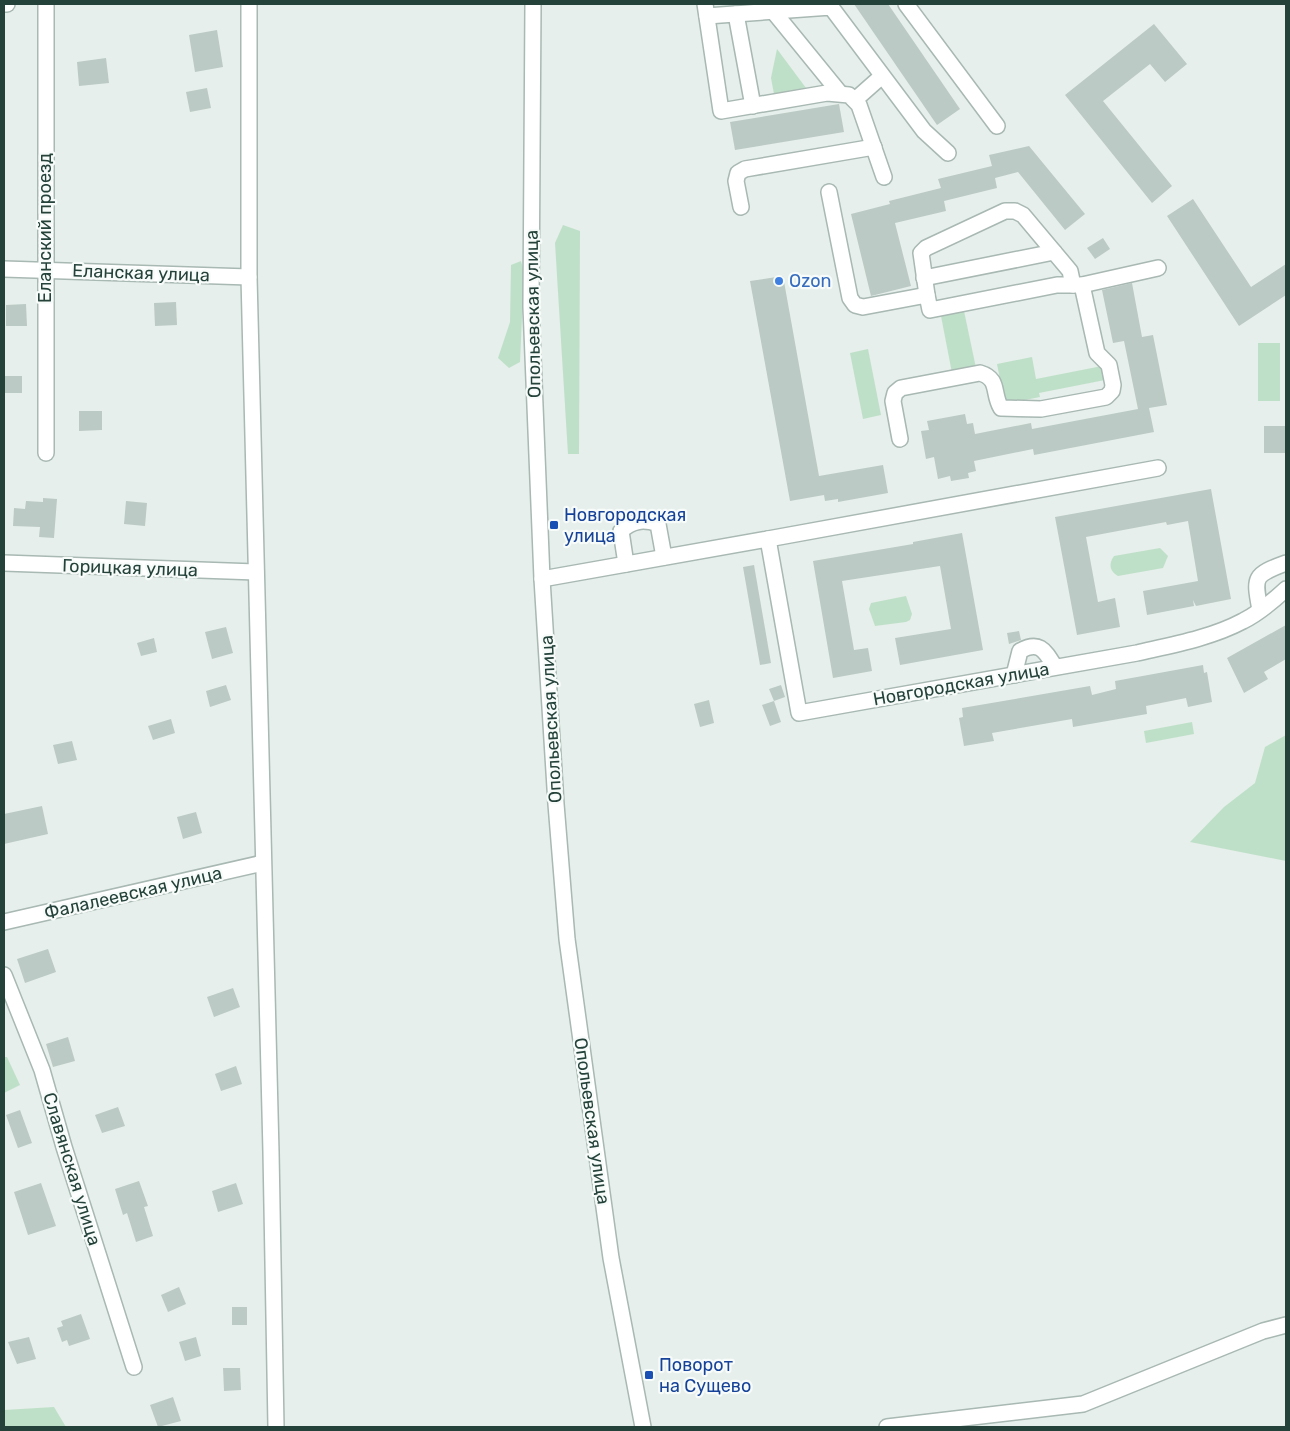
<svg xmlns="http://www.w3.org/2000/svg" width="1290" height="1431" viewBox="0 0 1290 1431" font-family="Rubik,sans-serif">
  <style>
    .green { fill: #bfe0c8 }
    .building { fill: #bbcac4 }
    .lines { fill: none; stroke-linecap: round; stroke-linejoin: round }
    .minor-casing { stroke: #a8b8b2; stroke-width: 18 }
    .minor { stroke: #fff; stroke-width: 15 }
    .shop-dot { fill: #3f7fe0; stroke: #f7fbf9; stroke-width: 2 }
    .transit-dot { fill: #1a4fb4; stroke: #f7fbf9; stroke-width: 2 }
    .labels { text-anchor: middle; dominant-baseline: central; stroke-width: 4.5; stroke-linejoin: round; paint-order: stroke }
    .street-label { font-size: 18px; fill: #24423a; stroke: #f7fbf9 }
    .shop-label { font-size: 18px; fill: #366cbe; stroke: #f7fbf9; text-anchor: start }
    .transit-label { font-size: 18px; fill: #164399; stroke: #f7fbf9; text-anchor: start }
  </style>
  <rect width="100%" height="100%" fill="#e6efeb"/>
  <g class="green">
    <polygon points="777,49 806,88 774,94 771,78"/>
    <polygon points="563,225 580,231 579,454 568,454 555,243"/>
    <polygon points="521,261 524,272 520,362 509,368 498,358 510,322 511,265"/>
    <polygon points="964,311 976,368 952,373 941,316"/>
    <rect x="1258" y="343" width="22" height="58"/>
    <polygon points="868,349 881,415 863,419 850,353"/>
    <polygon points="1032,357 1036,379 1102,366 1105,380 1039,393 1040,397 1005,404 997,364"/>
    <path d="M1160 548 1168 556 1163 568 1118 576C1110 572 1108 564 1114 556Z"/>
    <polygon points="906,596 912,614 910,620 906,622 875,626 869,609 871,603"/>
    <polygon points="1192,722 1194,734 1146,743 1144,731"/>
    <polygon points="1286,735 1286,861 1190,842 1224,807 1255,783 1265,747"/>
    <polygon points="4,1057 7,1057 20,1085 4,1093"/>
    <polygon points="54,1407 66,1427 4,1427 4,1410"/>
  </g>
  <g class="building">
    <polygon points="854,4 888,4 960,109 937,125"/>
    <polygon points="1154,24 1187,64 1165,82 1150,64 1103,101 1172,186 1152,203 1065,95"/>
    <polygon points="217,30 223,67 195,72 189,35"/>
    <polygon points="106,58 109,83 79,86 77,62"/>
    <polygon points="207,88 211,108 190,112 186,92"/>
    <polygon points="839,104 844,132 735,150 730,122"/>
    <polygon points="1029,146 1085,214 1065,230 1018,172 995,178 997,188 944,201 946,211 895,223 911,286 871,296 851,214 890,204 889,201 941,188 938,179 992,166 989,155"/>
    <polygon points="1193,199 1251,287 1286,264 1286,295 1239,326 1167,216"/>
    <polygon points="1103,238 1110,249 1095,259 1087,248"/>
    <polygon points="783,276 819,476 883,465 888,493 838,502 838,499 825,501 824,495 790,501 750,281"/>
    <polygon points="1132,283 1142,337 1153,335 1167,405 1149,408 1154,432 1034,455 1033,449 974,461 976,471 968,473 969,478 951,481 950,476 938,479 934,457 926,459 921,431 929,430 927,421 965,414 967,424 973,423 975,434 1031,423 1032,429 1138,409 1124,341 1113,343 1102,290"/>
    <polygon points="176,302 177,325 155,326 154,303"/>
    <polygon points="26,304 27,326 6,326 6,305"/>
    <rect x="4" y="376" width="18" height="17"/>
    <polygon points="79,411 102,411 102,430 79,431"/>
    <rect x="1264" y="426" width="22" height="27"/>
    <polygon points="1211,489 1231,599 1196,606 1193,600 1194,606 1147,615 1143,591 1198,581 1188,521 1167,525 1166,522 1086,537 1098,602 1115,598 1120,627 1077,635 1055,517"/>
    <polygon points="43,498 57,499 54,538 39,537 40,527 13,526 14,508 25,509 26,501 43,502"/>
    <polygon points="126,501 147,503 145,526 124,524"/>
    <polygon points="962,533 983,650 900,665 895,638 951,629 940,566 842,581 854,650 868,648 872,671 833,678 813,561 913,544 913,542"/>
    <polygon points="754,565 771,663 760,665 743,567"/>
    <polygon points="1286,625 1286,659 1264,672 1268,679 1244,693 1227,658"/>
    <polygon points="226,627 233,653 212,659 205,632"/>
    <polygon points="1019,631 1021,640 1009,644 1007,633"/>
    <polygon points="154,638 157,652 141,656 137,643"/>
    <polygon points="1203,665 1204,673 1207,672 1212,702 1188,707 1186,698 1146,706 1147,714 1073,727 1072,719 992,733 994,741 964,746 959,718 963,717 962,708 1090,686 1092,695 1116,689 1115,681"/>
    <polygon points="226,685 231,700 210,707 206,691"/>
    <polygon points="781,685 785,697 774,701 769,689"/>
    <polygon points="709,700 714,723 700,727 694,704"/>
    <polygon points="774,701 781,722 770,726 762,705"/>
    <polygon points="171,719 175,733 153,740 148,726"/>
    <polygon points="72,741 77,760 58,764 53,745"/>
    <polygon points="42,806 48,834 4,844 4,814"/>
    <polygon points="196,812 202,833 183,839 177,817"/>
    <polygon points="48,949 56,972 25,983 17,959"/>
    <polygon points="233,988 240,1007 214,1017 207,997"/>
    <polygon points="68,1037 75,1061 53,1067 46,1044"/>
    <polygon points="236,1066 242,1084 221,1091 215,1074"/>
    <polygon points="118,1107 125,1126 102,1133 95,1115"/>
    <polygon points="20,1110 32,1143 18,1148 6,1115"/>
    <polygon points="139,1181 148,1206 144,1207 153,1236 136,1242 127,1213 123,1215 115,1189"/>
    <polygon points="41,1183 56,1226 28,1235 14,1192"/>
    <polygon points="236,1183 243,1204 218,1212 212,1191"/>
    <polygon points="179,1287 186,1304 168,1312 161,1295"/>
    <rect x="232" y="1307" width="15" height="18"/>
    <polygon points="81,1314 90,1339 69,1346 67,1340 62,1342 57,1328 63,1326 61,1321"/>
    <polygon points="29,1337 36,1359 17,1364 8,1342"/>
    <polygon points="196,1337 201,1356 185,1361 179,1342"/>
    <polygon points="223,1368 240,1368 241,1390 224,1391"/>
    <polygon points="173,1397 181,1421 158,1427 150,1405"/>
  </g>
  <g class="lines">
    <g class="minor-casing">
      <g id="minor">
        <polyline points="4,4 7,4"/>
        <polyline points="249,4 249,277 271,1152 276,1427"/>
        <polyline points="533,4 531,307 542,579 556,804 567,939 611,1258 643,1427"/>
        <polyline points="705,4 721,111 827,93 849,95 859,105 884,177"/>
        <polyline points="906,4 997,126"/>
        <polyline points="773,11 839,92"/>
        <polyline points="736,14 753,106"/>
        <polyline points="707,16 831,7 924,131 948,153"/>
        <polyline points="856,99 882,76"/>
        <polyline points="829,192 850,298 855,305 863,307 927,295 930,310 1057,285 1082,285 1158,268"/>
        <polyline points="741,207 736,181 738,173 745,169 874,147"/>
        <polyline points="4,269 249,277"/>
        <polyline points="924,278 1054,252"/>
        <polyline points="927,295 921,253 926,248 1005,211 1015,211 1023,215 1070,271 1073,285"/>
        <path d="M900 439 893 401 895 393 901 388 980 373C1000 379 992 393 1001 408L1041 409 1106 397 1112 391 1113 385 1109 365 1097 353 1082 285"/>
        <polyline points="46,453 46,4"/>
        <polyline points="768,539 1158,468"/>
        <polyline points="4,563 256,572"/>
        <path d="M626 564 621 531C632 520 644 519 658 524L664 557"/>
        <path d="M542 579 768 539 799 713 1137 653C1172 645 1211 638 1243 621 1259 613 1273 601 1286 589"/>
        <path d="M1260 610C1254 577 1253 575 1286 563"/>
        <path d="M1014 675 1020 651C1040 640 1045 651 1055 667"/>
        <polyline points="4,922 263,863"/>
        <polyline points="4,975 42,1070 64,1147 134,1367"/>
        <polyline points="887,1427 1083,1404 1263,1331 1286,1325"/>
      </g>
    </g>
    <use href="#minor" class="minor"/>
  </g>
  <circle class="shop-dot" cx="779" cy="281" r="5"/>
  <g class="transit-dot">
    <rect x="549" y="520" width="10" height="10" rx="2.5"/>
    <rect x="644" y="1370" width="10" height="10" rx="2.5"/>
  </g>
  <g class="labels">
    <g class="street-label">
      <text transform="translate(45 228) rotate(-90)">Еланский проезд</text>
      <text transform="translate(141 273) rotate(2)">Еланская улица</text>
      <text transform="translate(533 314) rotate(-91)">Опольевская улица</text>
      <text transform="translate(130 568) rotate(2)">Горицкая улица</text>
      <text transform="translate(961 684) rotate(-10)">Новгородская улица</text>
      <text transform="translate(551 719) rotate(-93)">Опольевская улица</text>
      <text transform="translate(133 893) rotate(-13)">Фалалеевская улица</text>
      <text transform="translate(592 1121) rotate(82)">Опольевская улица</text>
      <text transform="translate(72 1169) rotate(73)">Славянская улица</text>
    </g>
    <g class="shop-label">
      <text x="789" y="281">Ozon</text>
    </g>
    <g class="transit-label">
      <text x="564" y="515">Новгородская<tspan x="564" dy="21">улица</tspan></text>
      <text x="659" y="1365">Поворот<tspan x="659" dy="21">на Сущево</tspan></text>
    </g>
  </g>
  <rect width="1290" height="1431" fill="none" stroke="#24423a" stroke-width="10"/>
</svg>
